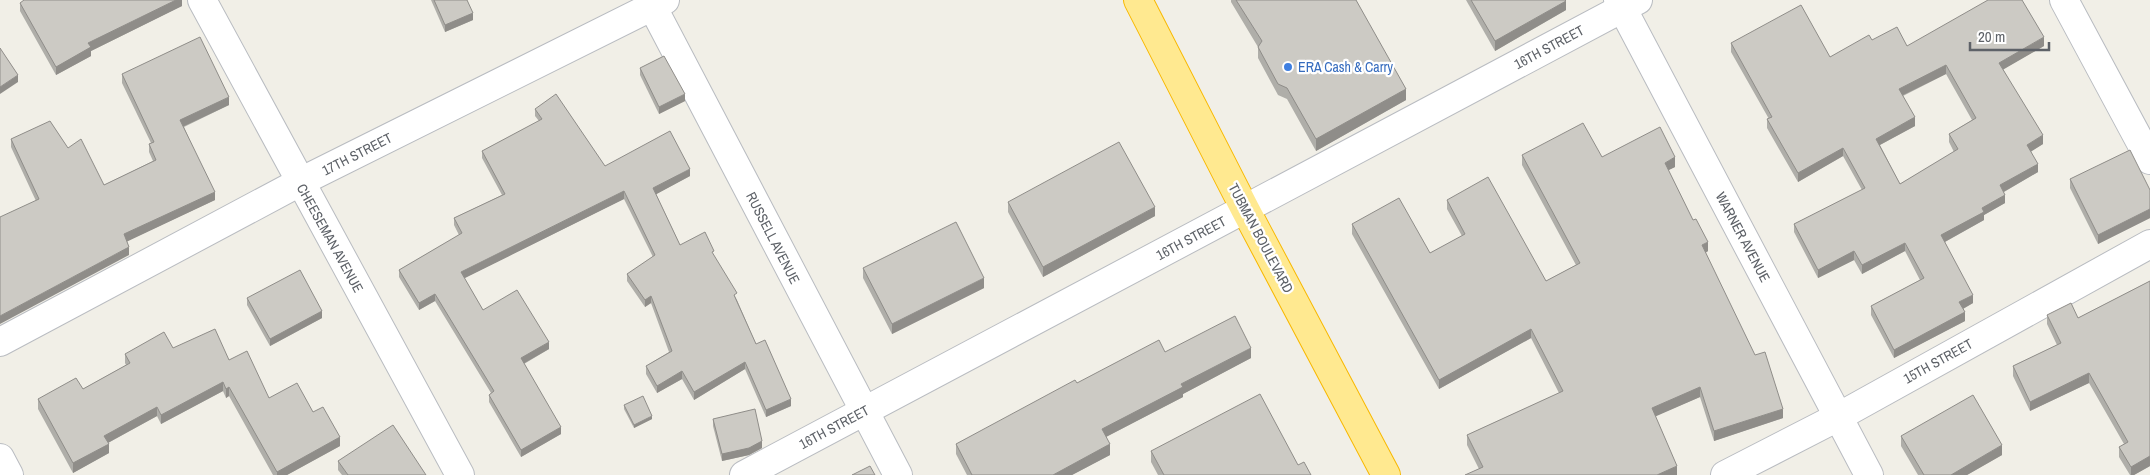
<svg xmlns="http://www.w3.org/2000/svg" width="2150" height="475" viewBox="0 0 2150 475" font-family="'Archivo Narrow',sans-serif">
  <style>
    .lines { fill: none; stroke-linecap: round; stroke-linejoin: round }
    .minor-casing { stroke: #b9bcc1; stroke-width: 30 }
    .highway-casing { stroke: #f8b800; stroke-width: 30 }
    .minor { stroke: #fff; stroke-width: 28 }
    .highway { stroke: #ffe990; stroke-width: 28 }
    .wall { fill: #afaea9; fill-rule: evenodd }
    .shaded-wall { fill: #8f8d89 }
    .building { fill: #cccac4; stroke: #8f8d89; fill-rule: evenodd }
    .shop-dot { fill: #3f7fe0; stroke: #fff; stroke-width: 2 }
    .labels { text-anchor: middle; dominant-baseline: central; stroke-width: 4.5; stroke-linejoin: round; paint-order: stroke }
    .street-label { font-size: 14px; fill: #5e6268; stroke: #fff }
    .shop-label { font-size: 14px; fill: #366cbe; stroke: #fff; text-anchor: start }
  </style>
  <rect width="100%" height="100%" fill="#f1efe7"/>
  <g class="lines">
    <g class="minor-casing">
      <g id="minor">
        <polyline points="202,0 460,475"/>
        <polyline points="649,0 898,475"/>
        <polyline points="1618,0 1869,475"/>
        <polyline points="2064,0 2150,160"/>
        <polyline points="0,342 300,182 665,0"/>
        <polyline points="0,458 9,475"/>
        <polyline points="744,475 1638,0"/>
        <polyline points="1725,475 1838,417 2150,244"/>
      </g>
    </g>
    <g class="highway-casing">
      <polyline id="highway" points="1138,0 1245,209 1386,475"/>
    </g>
    <use href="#minor" class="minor"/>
    <use href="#highway" class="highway"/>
  </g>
  <g class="wall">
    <polygon points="182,0 182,6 91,51 91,56 56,75 20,11 20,3"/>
    <polygon points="431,0 467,0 473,20 445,32"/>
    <polygon points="1231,0 1356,0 1406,100 1316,151 1287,99 1278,95 1258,58 1258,47 1231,2"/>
    <polygon points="1466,0 1565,0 1566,10 1495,51"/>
    <path d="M1872 40 1907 46H2044L2003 69 2043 144 2031 151 2038 172 2004 192 2005 203 1984 215V220L1945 242 1973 303 1963 309 1965 321 1894 358 1871 315V306L1920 280 1905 251 1862 274 1854 260 1818 278 1794 232V224L1862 190 1843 156 1798 182 1767 128V119H1769L1731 52V43L1830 57ZM1946 74 1972 120 1949 134V142L1954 152 1900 184 1880 145 1915 126 1903 96Z"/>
    <polygon points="640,68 685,101 659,114 640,75"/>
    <polygon points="122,74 229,105 184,127 215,200 127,241 129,255 36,201 11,147 11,139 68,148 104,185 153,161 149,152 149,144 151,143 122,83"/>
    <polygon points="535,109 605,166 690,176 656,194 680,245 714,257 737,300 756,344 791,406 766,417 745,369 694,400 682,379 657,393 646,374 646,366 669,352 651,303 645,307 627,281 627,274 653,257 624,199 464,278 483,310 549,349 524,364 561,434 521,457 489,402 489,395 491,393 435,301 419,310 399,277 399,270 459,235 454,225 454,218 502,195 482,158 482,151 539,121 535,116"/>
    <polygon points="1522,155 1602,157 1675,167 1668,170 1708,251 1705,253 1783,418 1714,441 1700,397 1655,416 1677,475 1479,469 1467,445 1467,435 1559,393 1531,338 1439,389 1352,234 1352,224 1430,253 1462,236 1447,209 1447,200 1546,281 1576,265 1522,165"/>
    <polygon points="2070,179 2150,190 2150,218 2098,244 2070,188"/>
    <polygon points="1008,202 1155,216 1043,277 1008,212"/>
    <polygon points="863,268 984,288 892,334 863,278"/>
    <polygon points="2150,281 2150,466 2134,475 2130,475 2119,457 2119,447 2124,444 2089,383 2030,411 2013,376 2013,366 2057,345 2047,324 2047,315 2078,318"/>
    <polygon points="247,298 322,318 270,346 247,305"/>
    <polygon points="173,348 229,360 269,398 313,412 340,446 287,475 273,475 229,396 226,398 223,391 161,424 157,416 108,443 109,453 73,473 38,409 38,399 83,389 126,365 125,363 125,354"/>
    <polygon points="1165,352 1251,358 1183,394 1183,397 1106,437 1110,455 1072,475 967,475 956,454 956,444 1077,383"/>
    <polygon points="624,405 652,419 634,428 624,409"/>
    <polygon points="713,419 762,448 749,455 722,461 713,426"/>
    <polygon points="1901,436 2002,455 1967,475 1918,475 1901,446"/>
    <polygon points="1151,451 1298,465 1311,475 1158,475 1151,462"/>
    <polygon points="338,461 426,475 342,475 338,470"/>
  </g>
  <g class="shaded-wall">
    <polygon points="176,0 182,0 182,6 91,51 91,56 56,75 56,67 88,43"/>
    <polygon points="1566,1 1566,10 1495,51 1495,41"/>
    <polygon points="473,13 473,20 445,32 445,25"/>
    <polygon points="2044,37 2044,46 1999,72 1999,63"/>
    <polygon points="1946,65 1946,74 1899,97 1899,89"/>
    <polygon points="18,75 18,82 0,94 0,87"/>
    <polygon points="1406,89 1406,100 1316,151 1316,139"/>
    <polygon points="685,94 685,101 659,114 659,107"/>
    <polygon points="229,97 229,105 180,128 180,120"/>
    <polygon points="1915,117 1915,126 1876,147 1876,139"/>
    <polygon points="2043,135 2043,144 2027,154 2027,145"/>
    <polygon points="1843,148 1843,156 1798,182 1798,173"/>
    <polygon points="1675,157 1675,167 1665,172 1665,163"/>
    <polygon points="2038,164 2038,172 2000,194 2000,185"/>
    <polygon points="690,169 690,176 653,196 653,188"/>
    <polygon points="624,191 624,199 461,280 461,272"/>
    <polygon points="215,192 215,200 124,243 124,234"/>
    <polygon points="2005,195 2005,203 1984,215 1984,220 1941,244 1941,235 1982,208"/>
    <polygon points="1155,207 1155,216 1043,277 1043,267"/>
    <polygon points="2150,209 2150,218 2098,244 2098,235"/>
    <polygon points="1708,242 1708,251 1702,255 1702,245"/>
    <polygon points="1905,243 1905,251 1862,274 1862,265"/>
    <polygon points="129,247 129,255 0,324 0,316"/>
    <polygon points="1854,251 1854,260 1818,278 1818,270"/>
    <polygon points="984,278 984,288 892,334 892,324"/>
    <polygon points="435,294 435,301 419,310 419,303"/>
    <polygon points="1973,295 1973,303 1959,311 1959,302"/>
    <polygon points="651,296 651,303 645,307 645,300"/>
    <polygon points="322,311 322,318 270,346 270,339"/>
    <polygon points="1965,312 1965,321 1894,358 1894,350"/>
    <polygon points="1531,329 1531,338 1439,389 1439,380"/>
    <polygon points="549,342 549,349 521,365 521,358"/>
    <polygon points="1251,348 1251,358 1183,394 1183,397 1102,439 1102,429 1181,384"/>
    <polygon points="745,362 745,369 694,400 694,392"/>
    <polygon points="682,371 682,379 657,393 657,386"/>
    <polygon points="2089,373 2089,383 2030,411 2030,402"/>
    <polygon points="223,382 223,391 161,424 161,415"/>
    <polygon points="229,387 229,396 226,398 226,389"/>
    <polygon points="1700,387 1700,397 1652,418 1652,408"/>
    <polygon points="791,399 791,406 766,417 766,410"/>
    <polygon points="157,407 157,416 104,445 104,436"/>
    <polygon points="1783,409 1783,418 1714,441 1714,431"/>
    <polygon points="652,416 652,419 634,428 634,425"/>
    <polygon points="561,427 561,434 521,457 521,450"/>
    <polygon points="340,437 340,446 287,475 277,475 277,472"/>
    <polygon points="762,441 762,448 749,455 722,461 722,454"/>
    <polygon points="109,444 109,453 73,473 73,463"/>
    <polygon points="1110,444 1110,455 1072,475 1053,475"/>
    <polygon points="2002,445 2002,455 1967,475 1951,475"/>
    <polygon points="2150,456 2150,466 2134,475 2131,475 2131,467"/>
    <polygon points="1677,466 1677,475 1657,475"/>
  </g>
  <g class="building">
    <polygon points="24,0 176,0 88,43 91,47 56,67 20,3"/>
    <polygon points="434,0 467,0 473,13 445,25"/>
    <polygon points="1236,0 1356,0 1406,89 1316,139 1287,88 1278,84 1258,47 1262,41"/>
    <polygon points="1471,0 1565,0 1566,1 1495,41"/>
    <path d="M1988 0H2022L2044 37 1999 63 2043 135 2027 145 2038 164 2000 185 2005 195 1982 208 1984 212 1941 235 1973 295 1959 302 1965 312 1894 350 1871 306 1924 278 1905 243 1862 265 1854 251 1818 270 1794 224 1865 188 1843 148 1798 173 1767 119 1772 117 1731 43 1801 5 1830 57 1869 35 1872 40 1897 27 1907 46ZM1946 65 1976 118 1949 134 1958 149 1900 184 1876 139 1915 117 1899 89Z"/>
    <polygon points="200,37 229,97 180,120 215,192 124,234 129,247 0,316 0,217 39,199 11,139 50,121 68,148 81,139 104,185 156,160 149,144 154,142 122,74"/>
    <polygon points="0,48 18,75 0,87"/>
    <polygon points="664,56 685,94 659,107 640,68"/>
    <polygon points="556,94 605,166 670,131 690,169 653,188 680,245 705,232 714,251 712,252 737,293 734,295 756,344 765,340 791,399 766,410 745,362 694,392 682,371 657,386 646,366 672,351 651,296 645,300 627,274 655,255 624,191 461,272 483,310 517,290 549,342 521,358 561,427 521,450 489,395 494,391 435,294 419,303 399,270 462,233 454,218 505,194 482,151 542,119 535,109"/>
    <polygon points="1583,123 1602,157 1660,127 1675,157 1665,163 1693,220 1696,219 1708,242 1702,245 1755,355 1765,352 1783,409 1714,431 1700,387 1652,408 1677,466 1657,475 1465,475 1483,467 1467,435 1563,391 1531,329 1439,380 1352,224 1399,198 1430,253 1465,234 1447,200 1488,177 1546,281 1580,263 1522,155"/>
    <polygon points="1119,142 1155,207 1043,267 1008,202"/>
    <polygon points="2130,150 2150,190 2150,209 2098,235 2070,179"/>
    <polygon points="956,222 984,278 892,324 863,268"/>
    <polygon points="300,270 322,311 270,339 247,298"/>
    <polygon points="2150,281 2150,456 2131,467 2119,447 2128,442 2089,373 2030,402 2013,366 2061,343 2047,315 2071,303 2078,318"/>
    <polygon points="1235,316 1251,348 1181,384 1183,387 1102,429 1110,444 1053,475 972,475 956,444 1075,380 1077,383 1159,340 1165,352"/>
    <polygon points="215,329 229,360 247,351 269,398 297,383 313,412 323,407 340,437 277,472 229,387 226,389 223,382 161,415 157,407 104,436 109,444 73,463 38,399 76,378 83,389 130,363 125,354 164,332 173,348"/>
    <polygon points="1260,394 1298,465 1304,462 1311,475 1164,475 1151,451"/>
    <polygon points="1973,395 2002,445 1951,475 1924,475 1901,436"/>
    <polygon points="643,396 652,416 634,425 624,405"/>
    <polygon points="755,409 762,441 749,448 722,454 713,419"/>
    <polygon points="393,425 426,475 348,475 338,461"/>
    <polygon points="870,466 875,475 852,475"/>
  </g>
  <circle class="shop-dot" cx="1288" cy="67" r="5"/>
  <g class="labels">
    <g class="street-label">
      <text transform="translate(1549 47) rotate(-28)">16TH STREET</text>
      <text transform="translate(357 154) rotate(-27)">17TH STREET</text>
      <text transform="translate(1743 237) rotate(62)">WARNER AVENUE</text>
      <text transform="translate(330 238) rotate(61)">CHEESEMAN AVENUE</text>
      <text transform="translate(773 238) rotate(63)">RUSSELL AVENUE</text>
      <text transform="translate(1191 238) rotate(-28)">16TH STREET</text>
      <text transform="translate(1261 238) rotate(62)">TUBMAN BOULEVARD</text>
      <text transform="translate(1938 361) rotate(-29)">15TH STREET</text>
      <text transform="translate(834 427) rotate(-28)">16TH STREET</text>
    </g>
    <g class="shop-label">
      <text x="1298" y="67">ERA Cash &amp; Carry</text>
    </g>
  </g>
  <path d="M1970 42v8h79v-8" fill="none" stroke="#5e6268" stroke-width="2.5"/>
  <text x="1978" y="42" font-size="15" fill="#5e6268" stroke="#ffffff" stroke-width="4" paint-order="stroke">20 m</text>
</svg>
